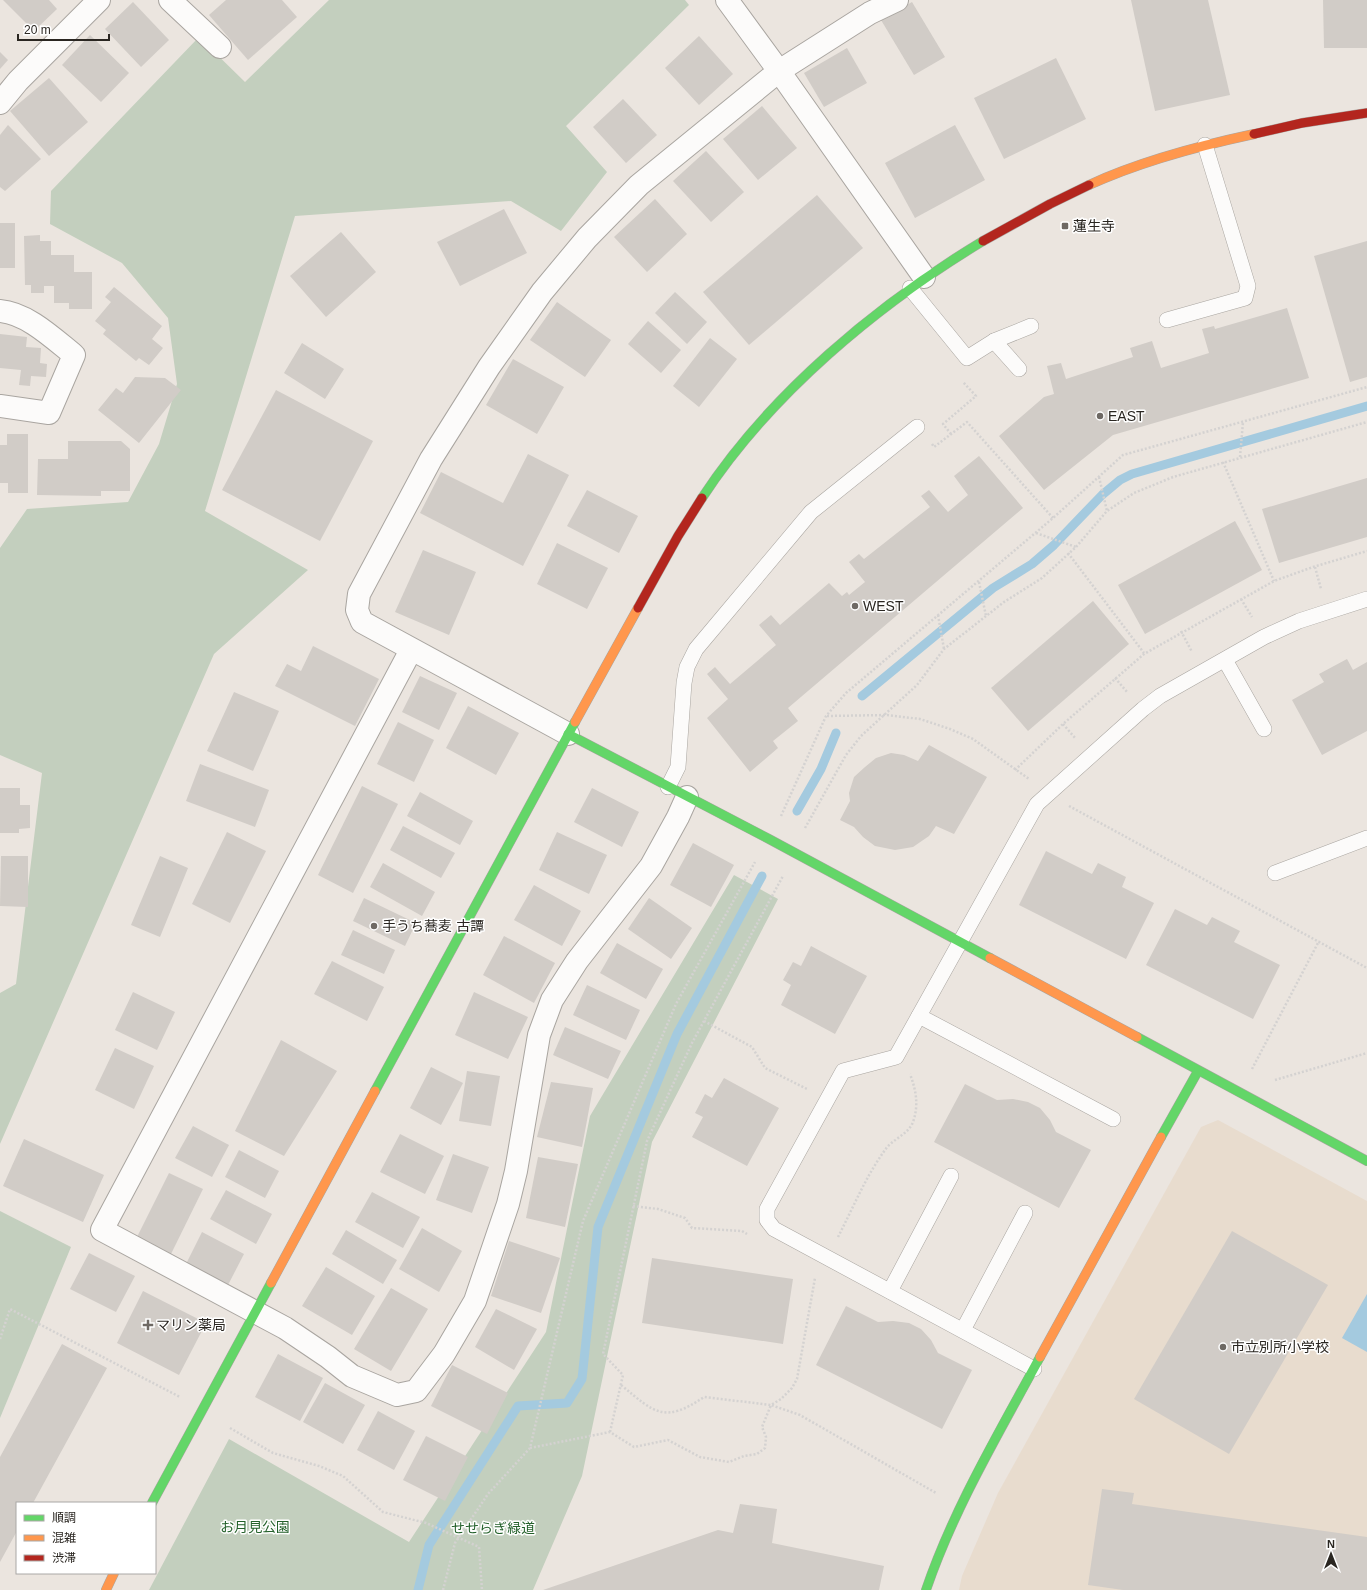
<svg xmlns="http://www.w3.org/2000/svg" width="1367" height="1590" viewBox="0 0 1367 1590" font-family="Helvetica,'Noto Sans JP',sans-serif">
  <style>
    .built { fill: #e8dcce }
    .green { fill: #c3cfbe }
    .water { fill: #a4cadf }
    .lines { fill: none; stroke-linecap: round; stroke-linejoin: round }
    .stream { stroke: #a4cadf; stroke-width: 9 }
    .building { fill: #d1ccc7 }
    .lane-casing { stroke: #a9a5a0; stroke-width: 16 }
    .street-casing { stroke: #a9a5a0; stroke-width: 24 }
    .fast-casing { stroke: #a9a5a0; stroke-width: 10 }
    .slow-casing { stroke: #a9a5a0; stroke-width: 10 }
    .jam-casing { stroke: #a9a5a0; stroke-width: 10 }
    .path { stroke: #d4d2d1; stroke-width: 2.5; stroke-dasharray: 2 2; stroke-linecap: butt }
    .lane { stroke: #fcfbfa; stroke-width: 15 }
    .street { stroke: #fcfbfa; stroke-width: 22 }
    .fast { stroke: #63d668; stroke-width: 9 }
    .slow { stroke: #ff974d; stroke-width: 9 }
    .jam { stroke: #b3261e; stroke-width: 9 }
    .poi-dot { fill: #6e6964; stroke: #fff; stroke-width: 1.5 }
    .labels { text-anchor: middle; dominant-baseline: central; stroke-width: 3; stroke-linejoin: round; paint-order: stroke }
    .poi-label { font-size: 14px; fill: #2a2621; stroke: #fff; text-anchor: start }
    .park-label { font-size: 14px; fill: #24612b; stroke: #fff }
  </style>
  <rect width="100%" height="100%" fill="#ebe5df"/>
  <polygon class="built" points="1218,1120 1367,1201 1367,1590 959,1590 962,1576 998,1493 1201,1127"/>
  <g class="green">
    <polygon points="329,0 685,0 689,5 566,126 607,172 561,231 511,201 295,216 205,511 308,570 214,654 0,1144 0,993 16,984 42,773 0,755 0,548 27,509 128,502 159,444 177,384 168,318 122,263 50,224 51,191 199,37 245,82"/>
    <polygon points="734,875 778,899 652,1142 582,1476 533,1590 149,1590 229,1439 409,1542 546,1332 590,1116"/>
    <polygon points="0,1211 71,1247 0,1418"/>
  </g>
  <polygon class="water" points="1367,1294 1367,1352 1342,1338"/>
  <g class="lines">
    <g class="stream">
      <polyline points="862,696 993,588 1032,564 1054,545 1102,495 1120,480 1132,474 1367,406"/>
      <polyline points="797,811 821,769 836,733"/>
      <polyline points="418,1590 429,1545 518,1406 567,1403 582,1379 598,1227 677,1034 762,876"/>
    </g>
  </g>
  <g class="building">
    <polygon points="3,0 49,0 57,9 34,31"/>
    <polygon points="226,0 282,0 297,17 248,60 209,15"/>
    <polygon points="1131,0 1208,0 1230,95 1155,111"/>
    <polygon points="1323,0 1367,0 1367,48 1324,48"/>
    <polygon points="133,2 169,40 141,67 105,29"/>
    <polygon points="912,2 945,57 914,75 881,20"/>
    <polygon points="90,35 129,73 101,102 62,65"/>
    <polygon points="699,36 733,74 699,105 665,68"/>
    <polygon points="847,48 867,83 824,107 804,73"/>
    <polygon points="0,52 8,60 0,69"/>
    <polygon points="1056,58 1086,119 1004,159 974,98"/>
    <polygon points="49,78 88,122 49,156 10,111"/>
    <polygon points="623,99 657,135 626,163 593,127"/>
    <polygon points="762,106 797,148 758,180 723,139"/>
    <polygon points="8,125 41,159 5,191 0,187 0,135"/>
    <polygon points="955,125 985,180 915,218 885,163"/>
    <polygon points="706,151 744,192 711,222 673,181"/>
    <polygon points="817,195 863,248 749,345 703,292"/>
    <polygon points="655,199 687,234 647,272 614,237"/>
    <polygon points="504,209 527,253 460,286 437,242"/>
    <rect x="0" y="223" width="15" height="45"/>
    <polygon points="341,232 376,272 326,317 290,276"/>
    <polygon points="40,235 40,241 51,241 51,255 74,255 74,272 92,272 92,309 69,309 69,303 54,303 54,286 44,286 44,293 31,293 31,285 25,285 24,236"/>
    <polygon points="1367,241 1367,377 1350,382 1314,256"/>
    <polygon points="114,287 162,326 152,339 163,348 149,365 139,358 136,361 103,334 106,330 95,321 111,302 105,297"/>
    <polygon points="675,292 707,322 687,344 655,313"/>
    <polygon points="557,302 611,340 585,377 530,340"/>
    <polygon points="1287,308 1309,378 1113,435 1044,490 999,436 1044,397 1054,394 1047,366 1061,363 1066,379 1133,357 1130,348 1152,341 1161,368 1209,353 1202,329 1214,326 1215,329"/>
    <polygon points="648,321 681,350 661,373 628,344"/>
    <polygon points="0,334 27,337 26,347 41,348 40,363 47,364 46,377 31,376 30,386 19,385 21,370 0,368"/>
    <polygon points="710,338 737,359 699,407 673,386"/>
    <polygon points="302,343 344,369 325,399 284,373"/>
    <polygon points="513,359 564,387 537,434 486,405"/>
    <polygon points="135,377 165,378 181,390 139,443 98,410 116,388 123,393"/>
    <polygon points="276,390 373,441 320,541 222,490"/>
    <polygon points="7,434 28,434 28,493 8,493 8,483 0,483 0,445 7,445"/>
    <polygon points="68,441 121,441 130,449 130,491 101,491 101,496 37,495 38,459 68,459"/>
    <polygon points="528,454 569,475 523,566 420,513 441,472 503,503"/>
    <polygon points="979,456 1023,508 788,708 798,721 773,741 778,748 750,772 707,718 728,699 707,674 715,667 730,684 776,645 759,625 771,615 780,625 829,583 842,596 847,592 849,595 865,582 849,562 859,554 864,559 930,507 921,496 929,490 948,512 968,495 954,476"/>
    <polygon points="1367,478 1367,537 1279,563 1262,509"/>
    <polygon points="587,490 638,516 619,553 567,526"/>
    <polygon points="1235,521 1262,570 1145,634 1118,585"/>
    <polygon points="557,543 608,568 587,609 537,584"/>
    <polygon points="423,550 476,572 449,635 395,612"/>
    <polygon points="1093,601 1129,644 1028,731 991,688"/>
    <polygon points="313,646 379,679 355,726 275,686 287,664 301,671"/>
    <polygon points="1347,659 1353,670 1367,662 1367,731 1322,755 1292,700 1324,682 1319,674"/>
    <polygon points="420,676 457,693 439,730 402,712"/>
    <polygon points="234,692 279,711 253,771 207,751"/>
    <polygon points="468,706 519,733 496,775 446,748"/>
    <polygon points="398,722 434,740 414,782 377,764"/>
    <polygon points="929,745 987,777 954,834 936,826 929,836 913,847 895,850 875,846 863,837 854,827 840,820 850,801 849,793 854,777 865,767 876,758 891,753 904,755 918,761"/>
    <polygon points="200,764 269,790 255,827 186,801"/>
    <polygon points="362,786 398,804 353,893 318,875"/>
    <polygon points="0,788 20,788 20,805 30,805 30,828 19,829 19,833 0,833"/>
    <polygon points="592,788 639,812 622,847 574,822"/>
    <polygon points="420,792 473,821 460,845 407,816"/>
    <polygon points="403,826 455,853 441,878 390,850"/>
    <polygon points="227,832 266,851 230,923 192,904"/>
    <polygon points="557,832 607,855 589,894 539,870"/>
    <polygon points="693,843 734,865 711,907 670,885"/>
    <polygon points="1046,851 1092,874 1098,863 1126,877 1122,887 1154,903 1126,959 1019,905"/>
    <polygon points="1,856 28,856 28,907 0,906"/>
    <polygon points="160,856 188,868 160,937 131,925"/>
    <polygon points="383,863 435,892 422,916 370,887"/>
    <polygon points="534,885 581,911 562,946 514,920"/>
    <polygon points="364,898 416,923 405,946 353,921"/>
    <polygon points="649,898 692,928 671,959 628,929"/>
    <polygon points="1175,909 1207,925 1212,917 1240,931 1234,942 1280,965 1253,1019 1146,965"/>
    <polygon points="353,930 395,950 384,974 341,955"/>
    <polygon points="504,936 555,963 534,1003 483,975"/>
    <polygon points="617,943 663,969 646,999 600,973"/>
    <polygon points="811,946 867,976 835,1034 781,1005 791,985 783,980 793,962 801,966"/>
    <polygon points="332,961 384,987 367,1021 314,994"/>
    <polygon points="587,985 640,1010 626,1040 573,1015"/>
    <polygon points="133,992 175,1012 157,1050 115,1030"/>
    <polygon points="474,992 528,1017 508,1059 455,1035"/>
    <polygon points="565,1027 621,1051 608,1079 553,1055"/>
    <polygon points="281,1040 337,1071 284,1156 235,1131"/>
    <polygon points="115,1048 154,1066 134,1109 95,1090"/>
    <polygon points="431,1067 463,1083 441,1125 410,1108"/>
    <polygon points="467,1071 500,1076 491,1126 459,1121"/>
    <polygon points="724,1078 779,1108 747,1166 692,1137 703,1117 695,1113 705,1094 712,1098"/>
    <polygon points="551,1082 593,1088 582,1147 537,1137"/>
    <polygon points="965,1084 997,1100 1013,1099 1028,1102 1040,1108 1050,1120 1056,1132 1091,1150 1059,1208 934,1142"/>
    <polygon points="193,1126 229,1145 212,1177 175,1158"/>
    <polygon points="400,1134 444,1156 425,1194 380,1172"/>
    <polygon points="24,1139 104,1175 83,1222 3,1186"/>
    <polygon points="239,1150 279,1171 265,1198 225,1177"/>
    <polygon points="453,1154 489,1167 472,1213 436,1200"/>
    <polygon points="538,1157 578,1164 565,1227 526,1218"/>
    <polygon points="169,1173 203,1189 171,1254 137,1237"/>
    <polygon points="226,1190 272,1214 256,1244 210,1219"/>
    <polygon points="372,1192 420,1217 403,1248 355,1222"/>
    <polygon points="422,1228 462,1251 439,1292 399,1269"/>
    <polygon points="346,1230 397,1260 383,1284 332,1254"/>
    <polygon points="1232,1231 1328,1285 1229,1454 1134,1399"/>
    <polygon points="202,1232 244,1254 228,1285 186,1264"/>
    <polygon points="509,1241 560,1258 541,1313 491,1296"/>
    <polygon points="89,1253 135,1276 116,1312 70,1289"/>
    <polygon points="652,1258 793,1279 783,1344 642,1323"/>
    <polygon points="326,1267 375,1296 352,1335 302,1306"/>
    <polygon points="391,1288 428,1309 391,1371 354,1349"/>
    <polygon points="143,1291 206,1323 179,1375 117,1343"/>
    <polygon points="846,1306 878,1322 893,1321 909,1323 921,1329 931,1340 938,1353 972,1370 942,1429 816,1365"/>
    <polygon points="496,1309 537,1329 514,1370 475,1347"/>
    <polygon points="62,1344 107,1368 33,1503 17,1503 17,1531 0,1562 0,1457"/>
    <polygon points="278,1354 323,1378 300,1421 255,1397"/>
    <polygon points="452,1365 508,1393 487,1434 431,1406"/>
    <polygon points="325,1383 365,1405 343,1444 303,1422"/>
    <polygon points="378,1411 415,1431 394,1470 357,1450"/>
    <polygon points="426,1436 468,1457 445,1501 403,1480"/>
    <polygon points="1102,1489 1134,1493 1132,1504 1367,1537 1367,1590 1123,1590 1088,1585"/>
    <polygon points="740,1504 777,1509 772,1543 884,1566 879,1590 543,1590 718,1530 733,1533"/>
  </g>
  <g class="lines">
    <g class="lane-casing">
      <g id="lane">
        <polyline points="910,288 967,358 994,341 1031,326"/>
        <polyline points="1167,320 1245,298 1248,286 1205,145"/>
        <polyline points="994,341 1019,369"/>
        <polyline points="1225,660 1264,729"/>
        <polyline points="668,787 678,767 684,683 687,667 696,649 811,512 917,427"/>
        <polyline points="1275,873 1367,838"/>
        <polyline points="919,1016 1113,1119"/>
        <polyline points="890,1291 951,1176"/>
        <polyline points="963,1330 1025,1213"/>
        <polyline points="1034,1369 774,1229 767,1220 767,1209 843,1071 896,1057 1037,804 1143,709 1160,696 1264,637 1299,621 1367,599"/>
      </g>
    </g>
    <g class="street-casing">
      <g id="street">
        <polyline points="170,0 220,47"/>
        <polyline points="727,0 779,71 924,277"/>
        <polyline points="0,103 18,81 99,0"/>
        <path d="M0 311C27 313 54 339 74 355L49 413 0 406"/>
        <polyline points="411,650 102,1230 285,1328 328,1357 352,1376 397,1395 416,1391 444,1354 475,1301 508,1204 516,1171 539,1035 552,1000 577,961 651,866 678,817 687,797"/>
        <polyline points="568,734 362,622 357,610 359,594 431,459 489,367 542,292 587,238 639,185 779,71 870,13 897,0"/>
      </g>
    </g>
    <g class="fast-casing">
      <g id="fast">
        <path d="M702 498C770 394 877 305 983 241"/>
        <polyline points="568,734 769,839 990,958"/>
        <polyline points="1137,1037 1367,1161"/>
        <polyline points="375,1091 575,722"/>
        <polyline points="1161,1137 1198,1071"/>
        <polyline points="152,1503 271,1283"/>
        <path d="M926 1590C954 1508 999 1433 1040 1357"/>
      </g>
    </g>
    <g class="slow-casing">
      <g id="slow">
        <path d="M1089 185C1141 161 1198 146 1254 134"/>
        <polyline points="575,722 638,608"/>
        <polyline points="990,958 1137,1037"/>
        <polyline points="271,1283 375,1091"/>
        <polyline points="1040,1357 1161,1137"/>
        <polyline points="106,1590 114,1573"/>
      </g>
    </g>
    <g class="jam-casing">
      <g id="jam">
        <polyline points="1254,134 1302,123 1367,113"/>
        <polyline points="983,241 1050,204 1089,185"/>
        <polyline points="638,608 678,536 702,498"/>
      </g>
    </g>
    <g class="path">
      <polyline points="951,434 943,424 976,396 963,382"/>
      <polyline points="932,444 934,447 967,422 1053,518"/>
      <polyline points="1240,457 1243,422"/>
      <polyline points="1223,462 1274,581"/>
      <polyline points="1099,477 1107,511"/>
      <polyline points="1036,533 1076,547"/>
      <polyline points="1068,553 1144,653"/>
      <polyline points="1315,567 1321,589"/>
      <polyline points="979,582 986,616"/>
      <polyline points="1241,599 1252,617"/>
      <polyline points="938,615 944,649"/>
      <polyline points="1181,631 1192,652"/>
      <polyline points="1115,678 1128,693"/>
      <polyline points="827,716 887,715 920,719 950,729 973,739 1029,779"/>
      <polyline points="1063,724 1076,739"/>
      <polyline points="1015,770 1063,724 1144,654 1274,581 1313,567 1367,551"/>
      <polyline points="1069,806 1367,968"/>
      <polyline points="781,816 826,716 846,693 1053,518 1123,455 1367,387"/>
      <polyline points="805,828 846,755 861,736 917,685 944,649 1004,602 1042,578 1076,547 1107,511 1134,493 1173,477 1367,422"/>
      <polyline points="704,1021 752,1047 765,1068 807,1089"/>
      <polyline points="1252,1069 1319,941"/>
      <polyline points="1275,1080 1367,1053"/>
      <polyline points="633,1206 658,1209 685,1218 692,1228 742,1231 747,1234"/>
      <path d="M838 1237C853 1208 866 1176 885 1150 892 1139 908 1135 913 1122 919 1105 916 1090 910 1074"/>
      <polyline points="0,1339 10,1309 180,1397"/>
      <path d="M621 1385C655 1413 664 1424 704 1397L771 1405 781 1399 792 1388 797 1379 815 1278"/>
      <polyline points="230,1428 273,1453 319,1466 343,1476 383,1512 426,1523 479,1547 482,1590"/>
      <polyline points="610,1432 623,1375 603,1354 647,1141 692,1043 783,876"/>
      <polyline points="530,1448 610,1432 634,1447 668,1440 700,1457 729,1462 744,1456 757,1454 765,1448 766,1437 762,1427 771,1405 800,1415 936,1493"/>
      <polyline points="443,1590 455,1543 488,1494 530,1448 583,1221 676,1004 755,862"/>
    </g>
    <use href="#lane" class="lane"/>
    <use href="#street" class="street"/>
    <use href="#fast" class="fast"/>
    <use href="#slow" class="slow"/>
    <use href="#jam" class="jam"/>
  </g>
  <g class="poi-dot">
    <rect x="1061" y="222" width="8" height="8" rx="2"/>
    <circle cx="1100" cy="416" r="4"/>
    <circle cx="855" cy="606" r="4"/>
    <circle cx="374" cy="926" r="4"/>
    <path d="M146 1319h4v4h4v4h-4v4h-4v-4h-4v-4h4z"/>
    <circle cx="1223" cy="1347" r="4"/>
  </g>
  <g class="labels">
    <g class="poi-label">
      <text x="1073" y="226">蓮生寺</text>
      <text x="1108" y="416">EAST</text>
      <text x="863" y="606">WEST</text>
      <text x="382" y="926">手うち蕎麦 古譚</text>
      <text x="156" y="1325">マリン薬局</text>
      <text x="1231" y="1347">市立別所小学校</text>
    </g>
    <g class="park-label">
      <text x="255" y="1527">お月見公園</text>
      <text x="493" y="1528">せせらぎ緑道</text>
    </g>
  </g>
  <rect x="16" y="1502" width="140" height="72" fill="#ffffff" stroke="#aaa8a6"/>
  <rect x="24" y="1515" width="20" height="6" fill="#63d668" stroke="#aaa8a6"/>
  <text x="52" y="1522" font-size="12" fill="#2a2621">順調</text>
  <rect x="24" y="1535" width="20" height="6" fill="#ff974d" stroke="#aaa8a6"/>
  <text x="52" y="1542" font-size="12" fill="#2a2621">混雑</text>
  <rect x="24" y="1555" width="20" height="6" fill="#b3261e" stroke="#aaa8a6"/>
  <text x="52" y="1562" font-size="12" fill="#2a2621">渋滞</text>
  <g transform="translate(1331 1554)" stroke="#ffffff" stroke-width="3" paint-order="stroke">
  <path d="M0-3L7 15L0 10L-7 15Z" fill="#2a2621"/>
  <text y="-6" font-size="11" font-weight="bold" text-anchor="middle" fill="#2a2621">N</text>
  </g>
  <path d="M18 34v6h91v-6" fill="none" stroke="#2a2621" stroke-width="2"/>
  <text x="24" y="34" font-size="12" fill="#2a2621" stroke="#ffffff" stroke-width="3" paint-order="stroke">20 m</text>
</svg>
